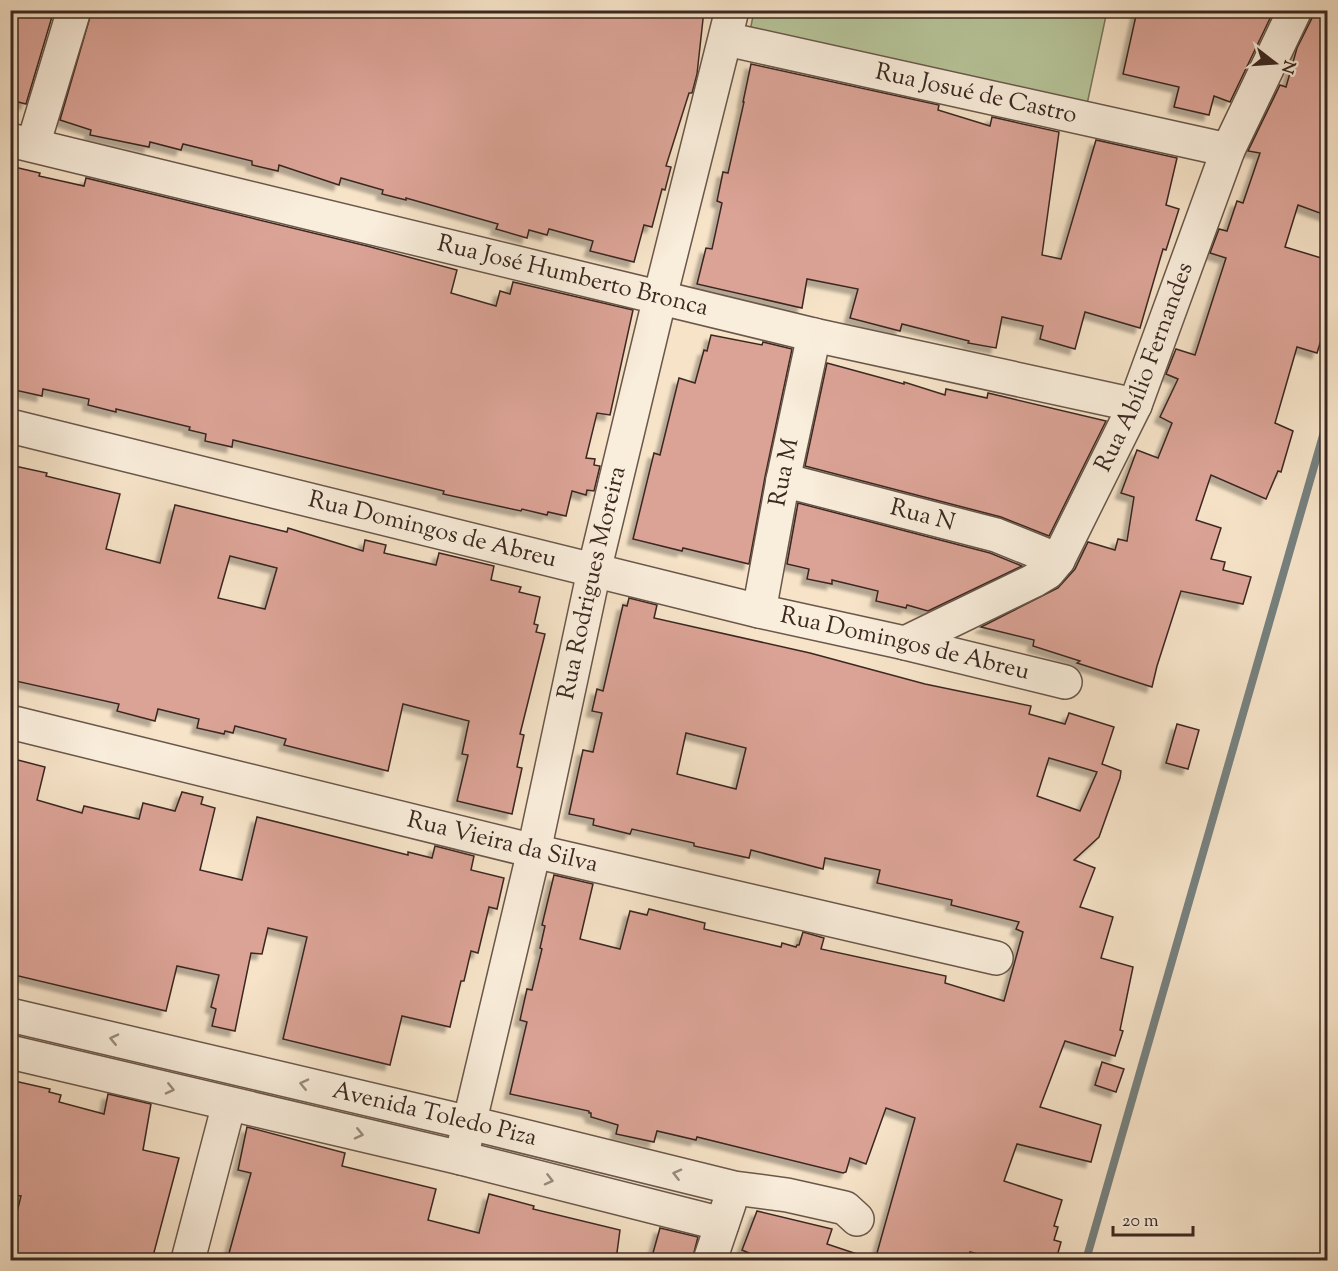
<svg xmlns="http://www.w3.org/2000/svg" width="1338" height="1271" viewBox="0 0 1338 1271" font-family="'Sorts Mill Goudy',serif">
  <style>
    .green { fill: #b7c59a; stroke: #79765e; stroke-width: 1.5 }
    .lines { fill: none; stroke-linecap: round; stroke-linejoin: round }
    .stream { stroke: #76817f; stroke-width: 8 }
    .building { fill: #dba396; stroke: #3b2821; stroke-width: 1.5; fill-rule: evenodd; filter: url(#shadow) }
    .minor-casing { stroke: #6a574b; stroke-width: 36 }
    .minor { stroke: #f9eddb; stroke-width: 33 }
    .oneway { stroke: #9a8a7e }
    .labels { text-anchor: middle; dominant-baseline: central; stroke-width: 4.5; stroke-linejoin: round; paint-order: stroke }
    .street-label { font-size: 24px; fill: #3b2821; stroke: #f9eddb }
  </style>
  <defs>
    <filter id="shadow"><feDropShadow dx="-5.5" dy="5.5" stdDeviation="1.5" flood-color="#0004"/></filter>
  </defs>
  <rect width="100%" height="100%" fill="#f6e3c8"/>
  <filter id="stains"><feTurbulence type="fractalNoise" baseFrequency=".00333" numOctaves="4"/><feColorMatrix values="0 0 0 0 .2 0 0 0 0 .09 0 0 0 0 .02 0 0 0 .5 -.17"/></filter>
  <radialGradient id="worn" r=".72"><stop offset=".6" stop-color="#630" stop-opacity="0"/><stop offset="1" stop-color="#630" stop-opacity=".3"/></radialGradient>
  <polygon class="green" points="754,11 1107,11 1086,109 749,36"/>
  <g class="lines">
    <polyline class="stream" points="1086,1260 1328,418"/>
  </g>
  <g class="building">
    <polygon points="10,10 54,10 26,104 10,100"/>
    <polygon points="92,10 175,10 199,16 200,10 704,10 697,74 692,93 689,93 666,166 671,167 665,190 662,189 652,227 644,225 634,262 590,251 593,241 549,229 547,235 529,230 527,238 496,229 498,224 406,198 406,200 382,194 383,190 341,178 339,185 279,165 278,171 252,165 252,161 183,144 181,150 150,142 149,147 90,135 91,130 60,120"/>
    <polygon points="1157,10 1274,10 1230,102 1214,96 1209,115 1174,107 1179,87 1123,74 1137,11 1156,16"/>
    <polygon points="1313,10 1328,10 1328,216 1298,205 1285,247 1328,260 1328,318 1317,353 1297,347 1275,423 1293,431 1281,472 1278,471 1266,499 1211,475 1196,520 1221,528 1211,559 1225,562 1223,570 1251,577 1243,604 1181,591 1157,666 1152,687 1077,663 1080,661 1033,646 1034,640 981,627 1058,588 1075,569 1088,542 1115,550 1118,539 1127,541 1134,497 1121,493 1137,450 1158,458 1172,423 1160,417 1178,379 1166,374 1176,349 1195,355 1226,258 1210,253 1219,229 1227,231 1237,201 1243,203 1260,153 1248,151 1280,85 1286,87 1297,48 1312,18"/>
    <polygon points="751,64 939,105 938,110 990,126 992,117 1059,132 1042,255 1061,259 1096,140 1177,158 1166,205 1179,209 1166,250 1163,249 1140,328 1085,312 1075,349 1040,339 1043,326 1002,317 996,348 968,343 969,341 902,324 900,331 850,318 858,289 807,279 802,308 697,284 706,248 712,249 722,203 717,201 723,172 728,173 744,102 743,102"/>
    <polygon points="10,166 40,173 39,176 84,186 86,178 367,246 457,270 451,293 496,306 500,291 510,294 513,282 633,310 610,415 597,413 586,458 595,459 594,465 600,466 594,491 587,490 586,495 572,491 566,516 548,512 547,515 522,509 521,511 443,494 444,491 233,440 232,447 205,441 206,434 189,430 190,427 116,409 116,412 88,405 89,399 43,389 42,396 10,389"/>
    <polygon points="711,335 762,345 763,342 792,349 765,477 749,564 683,548 682,551 633,539 654,453 660,455 679,378 695,383 704,350 707,351"/>
    <polygon points="827,363 904,384 904,382 945,395 946,389 987,398 988,393 1106,421 1049,536 1001,517 805,466"/>
    <path d="M10 465 47 473 46 476 120 494 106 549 160 563 175 505 287 532 288 528 363 551 365 540 386 545 384 553 436 565 439 553 494 566 491 580 521 587 519 592 540 597 534 624 538 625 536 632 545 634 520 734 524 735 517 767 522 768 512 814 457 801 468 755 462 754 469 721 403 704 388 771 284 745 286 739 235 726 233 733 225 731 224 734 197 728 199 719 158 709 155 721 117 711 119 704 11 680ZM230 556 277 568 265 609 218 598Z"/>
    <polygon points="798,503 990,553 1022,566 928,611 907,605 906,608 876,601 878,591 832,580 832,584 807,579 809,569 787,564"/>
    <path d="M629 598 657 605 654 618 810 653 925 684 1031 706 1029 714 1065 724 1069 713 1114 727 1102 764 1121 771 1120 778 1099 837 1074 860 1095 868 1080 907 1113 917 1101 958 1133 967 1120 1030 1123 1031 1115 1056 1065 1041 1040 1107 1101 1125 1091 1162 1017 1144 1004 1181 1062 1200 1054 1226 1058 1227 1054 1240 1061 1242 1056 1260H1001L970 1252 968 1260H875L915 1118 886 1108 866 1164 850 1158 846 1172 843 1173 697 1137 696 1140 657 1131 654 1142 616 1134 618 1125 591 1117V1113H589V1111L510 1094 527 1022 520 1020 527 989 532 990 542 949 540 948 545 926 542 925 554 875 593 884 580 939 620 949 630 911 647 915 649 909 705 923 704 929 781 947 782 943 796 947 797 945H799L803 932 824 938 821 949 946 976 945 983 1004 1001 1023 932 1016 929 1019 922 951 905 952 900 877 883 880 870 825 858 823 869 751 850 749 858 694 846V843L632 829 630 834 593 825 594 819 569 814 583 750 593 752 602 713 592 711 597 689 603 691 623 605 627 606ZM686 733 746 748 736 789 677 774ZM1049 758 1097 772 1080 811 1037 796Z"/>
    <polygon points="1177,724 1199,730 1188,769 1166,763"/>
    <polygon points="10,758 45,767 37,800 82,813 84,806 139,819 143,803 175,811 182,792 203,797 201,804 215,808 200,870 242,880 257,817 408,855 408,852 432,858 435,846 474,856 471,870 504,878 497,909 489,907 478,953 471,951 464,981 461,981 450,1027 402,1016 390,1065 283,1039 307,937 268,928 262,954 251,953 235,1031 212,1026 216,1009 211,1007 219,975 177,966 166,1011 10,974 10,813 16,792 10,791"/>
    <polygon points="1102,1062 1124,1069 1116,1092 1095,1085"/>
    <polygon points="10,1080 50,1089 49,1092 61,1095 59,1102 104,1114 108,1094 151,1104 143,1150 179,1158 152,1260 10,1260 10,1241 21,1196 10,1195"/>
    <polygon points="247,1127 345,1153 342,1166 436,1189 428,1220 479,1233 489,1194 534,1206 533,1209 620,1230 616,1260 245,1260 228,1257 251,1173 238,1170"/>
    <polygon points="757,1211 832,1229 827,1244 866,1257 865,1260 749,1260 751,1254 742,1250"/>
    <polygon points="660,1228 698,1237 692,1260 651,1260"/>
  </g>
  <g class="lines">
    <g class="minor-casing">
      <g id="minor">
        <path id="s1" d="M726 39 1228 150"/>
        <path id="s2" d="M10 140 814 335 1135 405"/>
        <polyline points="33,145 74,10"/>
        <path id="s3" d="M10 426 759 611 905 643 1065 682"/>
        <path id="s4" d="M783 480 996 535 1058 560"/>
        <path id="s5" d="M759 611 783 480 814 335"/>
        <path id="s6" d="M905 643 1033 581 1048 572 1058 560 1135 405 1228 150 1295 10"/>
        <path id="s7" d="M10 722 534 851 996 958"/>
        <path id="s8" d="M10 1015 470 1123 734 1188 787 1195 845 1208 857 1219"/>
        <polyline points="10,1052 461,1158 722,1224"/>
        <path id="s9" d="M461 1158 534 851 594 571 660 297 732 10"/>
        <polyline points="188,1260 229,1104"/>
        <polyline points="710,1260 729,1204"/>
      </g>
    </g>
    <use href="#minor" class="minor"/>
  </g>
  <defs><path id="oneway-chevron" d="M-2-3.5L2.5 0L-2 3.5" fill="none" stroke-width="1.6" stroke-linecap="round" stroke-linejoin="round" transform="scale(1.5)"/></defs>
  <g class="oneway">
    <use href="#oneway-chevron" transform="translate(114 1039) rotate(-167)"/>
    <use href="#oneway-chevron" transform="translate(304 1084) rotate(-167)"/>
    <use href="#oneway-chevron" transform="translate(170 1089) rotate(13)"/>
    <use href="#oneway-chevron" transform="translate(359 1134) rotate(13)"/>
    <use href="#oneway-chevron" transform="translate(677 1174) rotate(-166)"/>
    <use href="#oneway-chevron" transform="translate(549 1180) rotate(14)"/>
  </g>
  <g class="labels">
    <g class="street-label">
      <text stroke="none"><textPath href="#s1" startOffset="256">Rua Josué de Castro</textPath></text>
      <text stroke="none"><textPath href="#s2" startOffset="579">Rua José Humberto Bronca</textPath></text>
      <text stroke="none"><textPath href="#s6" startOffset="387">Rua Abílio Fernandes</textPath></text>
      <text stroke="none"><textPath href="#s5" startOffset="141">Rua M</textPath></text>
      <text stroke="none"><textPath href="#s4" startOffset="144">Rua N</textPath></text>
      <text stroke="none"><textPath href="#s3" startOffset="435">Rua Domingos de Abreu</textPath></text>
      <text stroke="none"><textPath href="#s9" startOffset="590">Rua Rodrigues Moreira</textPath></text>
      <text stroke="none"><textPath href="#s3" startOffset="921">Rua Domingos de Abreu</textPath></text>
      <text stroke="none"><textPath href="#s7" startOffset="507">Rua Vieira da Silva</textPath></text>
      <text stroke="none"><textPath href="#s8" startOffset="436">Avenida Toledo Piza</textPath></text>
    </g>
  </g>
  <rect width="1338" height="1271" fill="none" stroke="#f6e3c8" stroke-width="36"/>
  <rect x="12" y="12" width="1314" height="1247" fill="none" stroke="#3b2821" stroke-width="3"/>
  <rect x="18" y="18" width="1302" height="1235" fill="none" stroke="#3b2821" stroke-width="1.5"/>
  <g transform="translate(1275 63) rotate(107)" stroke="#f9eddb" stroke-width="4.5" paint-order="stroke">
  <path d="M0-4.5L10 22L0 15L-10 22Z" fill="#3b2821"/>
  <text y="-9" font-size="16" font-weight="bold" text-anchor="middle" fill="#3b2821">N</text>
  </g>
  <path d="M1113 1226v9h80v-9" fill="none" stroke="#3b2821" stroke-width="3"/>
  <text x="1122" y="1226" font-size="18" fill="#3b2821" stroke="#f9eddb" stroke-width="4.5" paint-order="stroke">20 m</text>
  <rect width="100%" height="100%" filter="url(#stains)"/>
  <rect width="100%" height="100%" fill="url(#worn)"/>
</svg>
